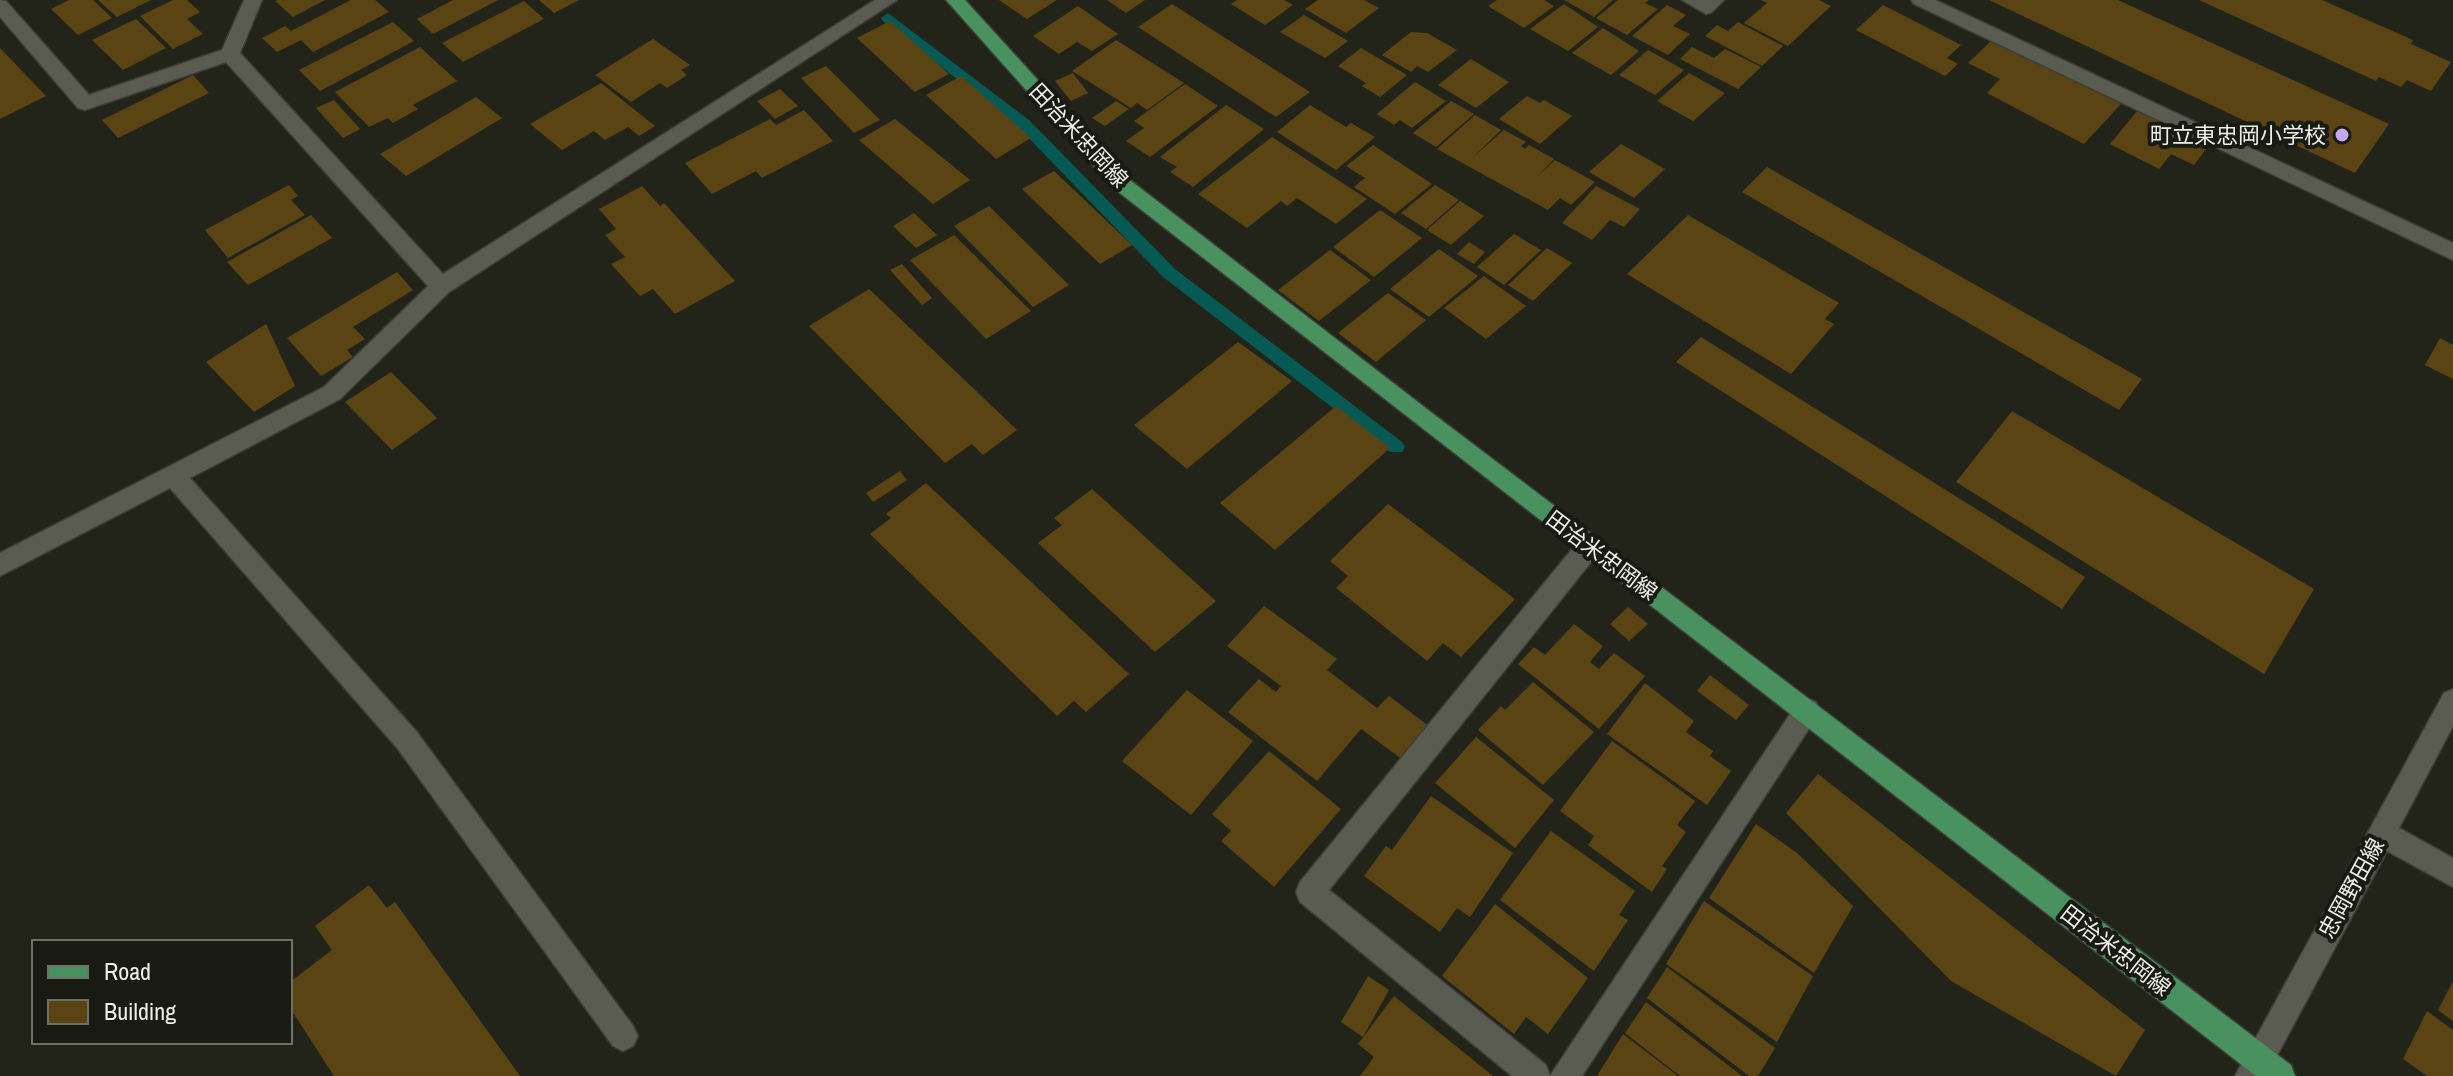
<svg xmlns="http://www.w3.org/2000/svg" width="2453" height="1076" viewBox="0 0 2453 1076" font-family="'Archivo Narrow','Noto Sans JP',sans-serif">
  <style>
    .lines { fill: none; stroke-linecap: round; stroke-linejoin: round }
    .stream { fill: #075a54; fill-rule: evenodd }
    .building { fill: #5b4413 }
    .minor-casing { stroke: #3d3f37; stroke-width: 3 }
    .major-casing { stroke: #3d3f37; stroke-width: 3 }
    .minor { fill: #5a5c51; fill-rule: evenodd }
    .major { fill: #49915f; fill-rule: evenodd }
    .poi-dot { fill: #c4a7f1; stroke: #191a11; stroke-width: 3 }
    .labels { text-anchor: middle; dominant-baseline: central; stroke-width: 8; stroke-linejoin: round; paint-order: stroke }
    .street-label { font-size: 22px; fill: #eeefe9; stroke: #191a11 }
    .poi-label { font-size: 22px; fill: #eeefe9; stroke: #191a11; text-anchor: end }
  </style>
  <rect width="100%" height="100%" fill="#22241a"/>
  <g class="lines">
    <polygon class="stream" points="888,13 1029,120 1175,269 1402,442 1405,447 1402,452 1390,452 1163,277 1019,128 883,21 881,18"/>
  </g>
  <g class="building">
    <polygon points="69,0 93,0 112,18 78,35 51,9"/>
    <polygon points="98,0 151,0 117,17"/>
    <polygon points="173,0 187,0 200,12 187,19 203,34 173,49 140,16"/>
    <polygon points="278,0 325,0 293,17 275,1"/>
    <polygon points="351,0 375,0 389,12 313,52 301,40 277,52 262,38 285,26 291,31"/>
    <polygon points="453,0 498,0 433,34 417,19"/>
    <polygon points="539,0 579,0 554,13"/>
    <polygon points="999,0 1057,0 1027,19"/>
    <polygon points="1107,0 1145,0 1126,13"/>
    <polygon points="1237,0 1284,0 1293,5 1265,25 1231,4"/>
    <polygon points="1318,0 1364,0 1379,8 1346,33 1305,9"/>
    <polygon points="1497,0 1544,0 1554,6 1524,28 1488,6"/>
    <polygon points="1564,0 1613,0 1594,17"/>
    <polygon points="1618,0 1649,0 1645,3 1658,9 1627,35 1596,18"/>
    <polygon points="1761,0 1819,0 1831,6 1788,46 1744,23 1767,3"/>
    <polygon points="1989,0 2118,0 2389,124 2355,173"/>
    <polygon points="2199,0 2322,0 2413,40 2411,44 2451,62 2431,91 2407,80 2401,87 2379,77 2376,81"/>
    <polygon points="524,1 544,19 463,62 442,43"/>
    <polygon points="1172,4 1310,92 1276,117 1138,27"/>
    <polygon points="1564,4 1598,27 1568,51 1530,29"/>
    <polygon points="1667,5 1686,15 1673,26 1690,34 1668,55 1632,36"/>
    <polygon points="1883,5 1961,45 1947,58 1958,64 1945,76 1856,30"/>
    <polygon points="1078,6 1118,34 1092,51 1077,42 1059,54 1033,36"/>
    <polygon points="1304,15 1348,41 1325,58 1280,32"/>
    <polygon points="136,19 166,48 123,70 92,40"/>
    <polygon points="890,21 949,74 915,92 857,38"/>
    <polygon points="393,22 414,41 320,91 299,70"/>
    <polygon points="1738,22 1783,46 1762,66 1705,36 1717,25 1728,31"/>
    <polygon points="1603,28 1639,51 1611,75 1572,53"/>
    <polygon points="1411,32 1427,33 1457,50 1428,72 1417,66 1411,72 1382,55"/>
    <polygon points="653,39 690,65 681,70 687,75 667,88 660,83 631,102 595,75"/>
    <polygon points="1993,39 2121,104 2084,144 1987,93 2000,79 1968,63"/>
    <polygon points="1116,40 1184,83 1147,110 1137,103 1131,108 1072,71"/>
    <polygon points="420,47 457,81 413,105 418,109 393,123 388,118 369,127 335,92"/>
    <polygon points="1692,47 1714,58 1725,49 1761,67 1738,89 1680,59"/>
    <polygon points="0,48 46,96 0,119"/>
    <polygon points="1361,48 1407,75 1380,97 1362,86 1366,83 1338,66"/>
    <polygon points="1648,50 1684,70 1655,95 1619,75"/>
    <polygon points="1471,59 1509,82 1476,108 1438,85"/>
    <polygon points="826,66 880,120 854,133 801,78"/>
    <polygon points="1073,73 1088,93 1071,101 1055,81"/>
    <polygon points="1689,73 1725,93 1693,121 1657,101"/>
    <polygon points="193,75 209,93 118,138 102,120"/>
    <polygon points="961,76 1031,138 996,159 926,95"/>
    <polygon points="1415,82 1446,101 1412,128 1400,120 1394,125 1377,114"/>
    <polygon points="601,83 655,126 639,136 628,127 605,140 594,131 562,150 530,124"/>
    <polygon points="1185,84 1218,106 1150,157 1126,141 1144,128 1134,121"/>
    <polygon points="780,89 798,106 775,119 757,101"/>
    <polygon points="1527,96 1540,103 1544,100 1572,116 1540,144 1499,119"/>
    <polygon points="476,97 502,118 406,176 380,154"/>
    <polygon points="334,100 360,129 343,138 316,108"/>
    <polygon points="1116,101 1129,109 1105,126 1092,118"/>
    <polygon points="1451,101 1474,114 1436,147 1413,133"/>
    <polygon points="1226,105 1264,129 1193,187 1170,172 1177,167 1160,157"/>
    <polygon points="1310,105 1346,127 1351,123 1375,137 1336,170 1277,132"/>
    <polygon points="804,110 833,141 762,178 756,171 712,194 685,163 770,119 776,125"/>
    <polygon points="2138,110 2209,145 2194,165 2171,154 2159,169 2110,144"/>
    <polygon points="1475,115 1501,130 1472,158 1504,130 1526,142 1521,146 1525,149 1529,145 1554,159 1537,177 1555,160 1595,182 1571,205 1560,198 1548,210 1437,149"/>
    <polygon points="895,119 970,180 933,204 859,140"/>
    <polygon points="1272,137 1367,199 1336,224 1297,198 1287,206 1281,201 1247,228 1198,194"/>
    <polygon points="1621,144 1665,169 1634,198 1589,172"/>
    <polygon points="1373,145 1432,184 1395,214 1354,187 1365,178 1346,166"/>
    <polygon points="1767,167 2142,379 2119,410 1742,192"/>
    <polygon points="1054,171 1132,245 1100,264 1022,189"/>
    <polygon points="289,185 298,196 291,200 305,215 228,258 205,230"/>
    <polygon points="1435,185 1459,200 1426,229 1401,213"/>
    <polygon points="642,186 660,206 664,203 735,281 675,314 653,289 640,296 611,264 625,257 605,235 616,229 599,209"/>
    <polygon points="1596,186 1640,209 1624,227 1610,220 1592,240 1562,223"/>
    <polygon points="1460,201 1484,216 1451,245 1427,230"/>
    <polygon points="989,206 1069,285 1033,307 954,226"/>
    <polygon points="1380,210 1422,238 1374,277 1333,247"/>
    <polygon points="914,213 937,235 916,248 893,226"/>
    <polygon points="311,215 332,238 248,285 227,262"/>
    <polygon points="1688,215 1839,303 1825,319 1834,324 1791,374 1627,274"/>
    <polygon points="1514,234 1541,250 1504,285 1477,267"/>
    <polygon points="954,235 1031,311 986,339 910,260"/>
    <polygon points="1469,242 1485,252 1474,264 1457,254"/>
    <polygon points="1547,248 1572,263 1533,301 1508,285"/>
    <polygon points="1439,249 1478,276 1429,317 1390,289"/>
    <polygon points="1330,250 1371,280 1319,321 1278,290"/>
    <polygon points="902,264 932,298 922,305 890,270"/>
    <polygon points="397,272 413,290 353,327 365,339 347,350 353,357 321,376 287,338"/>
    <polygon points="1484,276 1526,306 1486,339 1444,308"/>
    <polygon points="869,289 1017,430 983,455 972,444 945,463 809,326"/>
    <polygon points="1388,293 1426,320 1376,362 1338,333"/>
    <polygon points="266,324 295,386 254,412 206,362"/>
    <polygon points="1701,337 2085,577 2062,609 1676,362"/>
    <polygon points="2440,338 2453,345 2453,379 2425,365"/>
    <polygon points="1238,342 1292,381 1187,469 1134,425"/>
    <polygon points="391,372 437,418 392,450 345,402"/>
    <polygon points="1336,406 1390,448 1275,550 1220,503"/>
    <polygon points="2012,411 2314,589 2264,674 1956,482"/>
    <polygon points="900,471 907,480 873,502 866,493"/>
    <polygon points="926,483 1129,674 1086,712 1074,701 1057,716 870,534 891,518 886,514"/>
    <polygon points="1092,489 1216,601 1155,652 1038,543 1062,525 1054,518"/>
    <polygon points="1388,504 1515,599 1461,657 1443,643 1427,661 1336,588 1348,576 1330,561"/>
    <polygon points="1264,606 1337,659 1327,670 1377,708 1389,696 1430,727 1403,760 1361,729 1317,781 1228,712 1259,679 1276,692 1281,686 1227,646"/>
    <polygon points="1628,607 1648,624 1629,641 1610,624"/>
    <polygon points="1574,624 1603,646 1590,662 1599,669 1614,653 1645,676 1599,729 1518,664 1534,647 1545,655"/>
    <polygon points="1710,675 1749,705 1736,720 1697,691"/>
    <polygon points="1533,682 1594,732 1543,785 1478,730 1501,706 1505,710"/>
    <polygon points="1645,683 1694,721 1686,732 1713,751 1710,756 1731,771 1707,805 1607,734"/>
    <polygon points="1187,690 1253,741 1191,815 1122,761"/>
    <polygon points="1476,737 1554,800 1515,848 1435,783"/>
    <polygon points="1612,741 1695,801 1677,825 1686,832 1662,866 1667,869 1652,892 1588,845 1594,836 1560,811"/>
    <polygon points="1269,751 1341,809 1274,887 1221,841 1231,831 1212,814"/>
    <polygon points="1818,774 2145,1030 2116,1076 1951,981 1786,813"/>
    <polygon points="1431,796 1513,853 1470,917 1457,908 1440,932 1364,876 1386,846 1392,850"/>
    <polygon points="1756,824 1797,853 1853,906 1814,973 1709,898"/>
    <polygon points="1551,831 1635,891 1619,915 1628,920 1594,971 1500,900"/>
    <polygon points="369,885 387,908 395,902 520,1076 334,1076 290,1008 290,982 332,950 315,926"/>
    <polygon points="1704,901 1813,976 1777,1042 1666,964"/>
    <polygon points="1495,904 1588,978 1548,1034 1526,1017 1514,1034 1442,976"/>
    <polygon points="1667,967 1775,1048 1758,1076 1749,1076 1647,998"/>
    <polygon points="1368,976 1389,990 1363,1037 1341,1022"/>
    <polygon points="2453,981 2453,1021 2438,1010"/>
    <polygon points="1394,996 1493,1076 1360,1076 1374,1057 1358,1044"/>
    <polygon points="1646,1002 1742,1076 1680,1076 1625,1033"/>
    <polygon points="2427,1011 2453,1030 2453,1076 2427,1076 2403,1059"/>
    <polygon points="1623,1034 1678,1076 1597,1076"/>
  </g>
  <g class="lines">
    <g class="minor-casing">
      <g id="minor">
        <polygon points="0,0 6,1 89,95 222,50 244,0 262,0 240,53 443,274 875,0 897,0 449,292 340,399 190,478 416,731 633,1026 638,1036 633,1046 623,1051 613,1046 398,749 170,488 0,576 0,553 324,387 428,286 226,62 85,110 78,108 0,17"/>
        <polygon points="1682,0 1724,0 1712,12 1706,14"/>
        <polygon points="1911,0 1935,0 2453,243 2453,260 1914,4"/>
        <polygon points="1590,535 1599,538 1602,545 1599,552 1329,890 1546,1065 1550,1076 1512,1076 1300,902 1296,892 1300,882 1581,538"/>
        <polygon points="2453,689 2453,726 2399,828 2453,858 2453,887 2387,851 2266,1076 2235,1076 2444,693"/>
        <polygon points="1807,698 1816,702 1820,710 1816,718 1582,1076 1550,1076 1798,702"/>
      </g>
    </g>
    <g class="major-casing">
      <polygon id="major" points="946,0 965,0 1126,177 1436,416 2291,1065 2295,1076 2256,1076 1112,187"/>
    </g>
    <use href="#minor" class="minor"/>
    <use href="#major" class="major"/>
  </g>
  <circle class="poi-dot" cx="2342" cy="135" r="8"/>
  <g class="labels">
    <g class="street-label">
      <text transform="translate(1079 135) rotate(47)">田治米忠岡線</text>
      <text transform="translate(1602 555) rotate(37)">田治米忠岡線</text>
      <text transform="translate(2351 888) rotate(-61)">忠岡野田線</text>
      <text transform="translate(2116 950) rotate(38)">田治米忠岡線</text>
    </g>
    <g class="poi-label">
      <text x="2326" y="135">町立東忠岡小学校</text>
    </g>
  </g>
  <rect x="32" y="940" width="260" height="104" fill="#191a11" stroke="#6e6f67" stroke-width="2"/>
  <rect x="48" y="966" width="40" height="12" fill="#49915f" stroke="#6e6f67" stroke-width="2"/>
  <text x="104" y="980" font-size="24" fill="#eeefe9">Road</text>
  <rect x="48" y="1000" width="40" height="24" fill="#5b4413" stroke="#6e6f67" stroke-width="2"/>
  <text x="104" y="1020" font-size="24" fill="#eeefe9">Building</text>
</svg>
